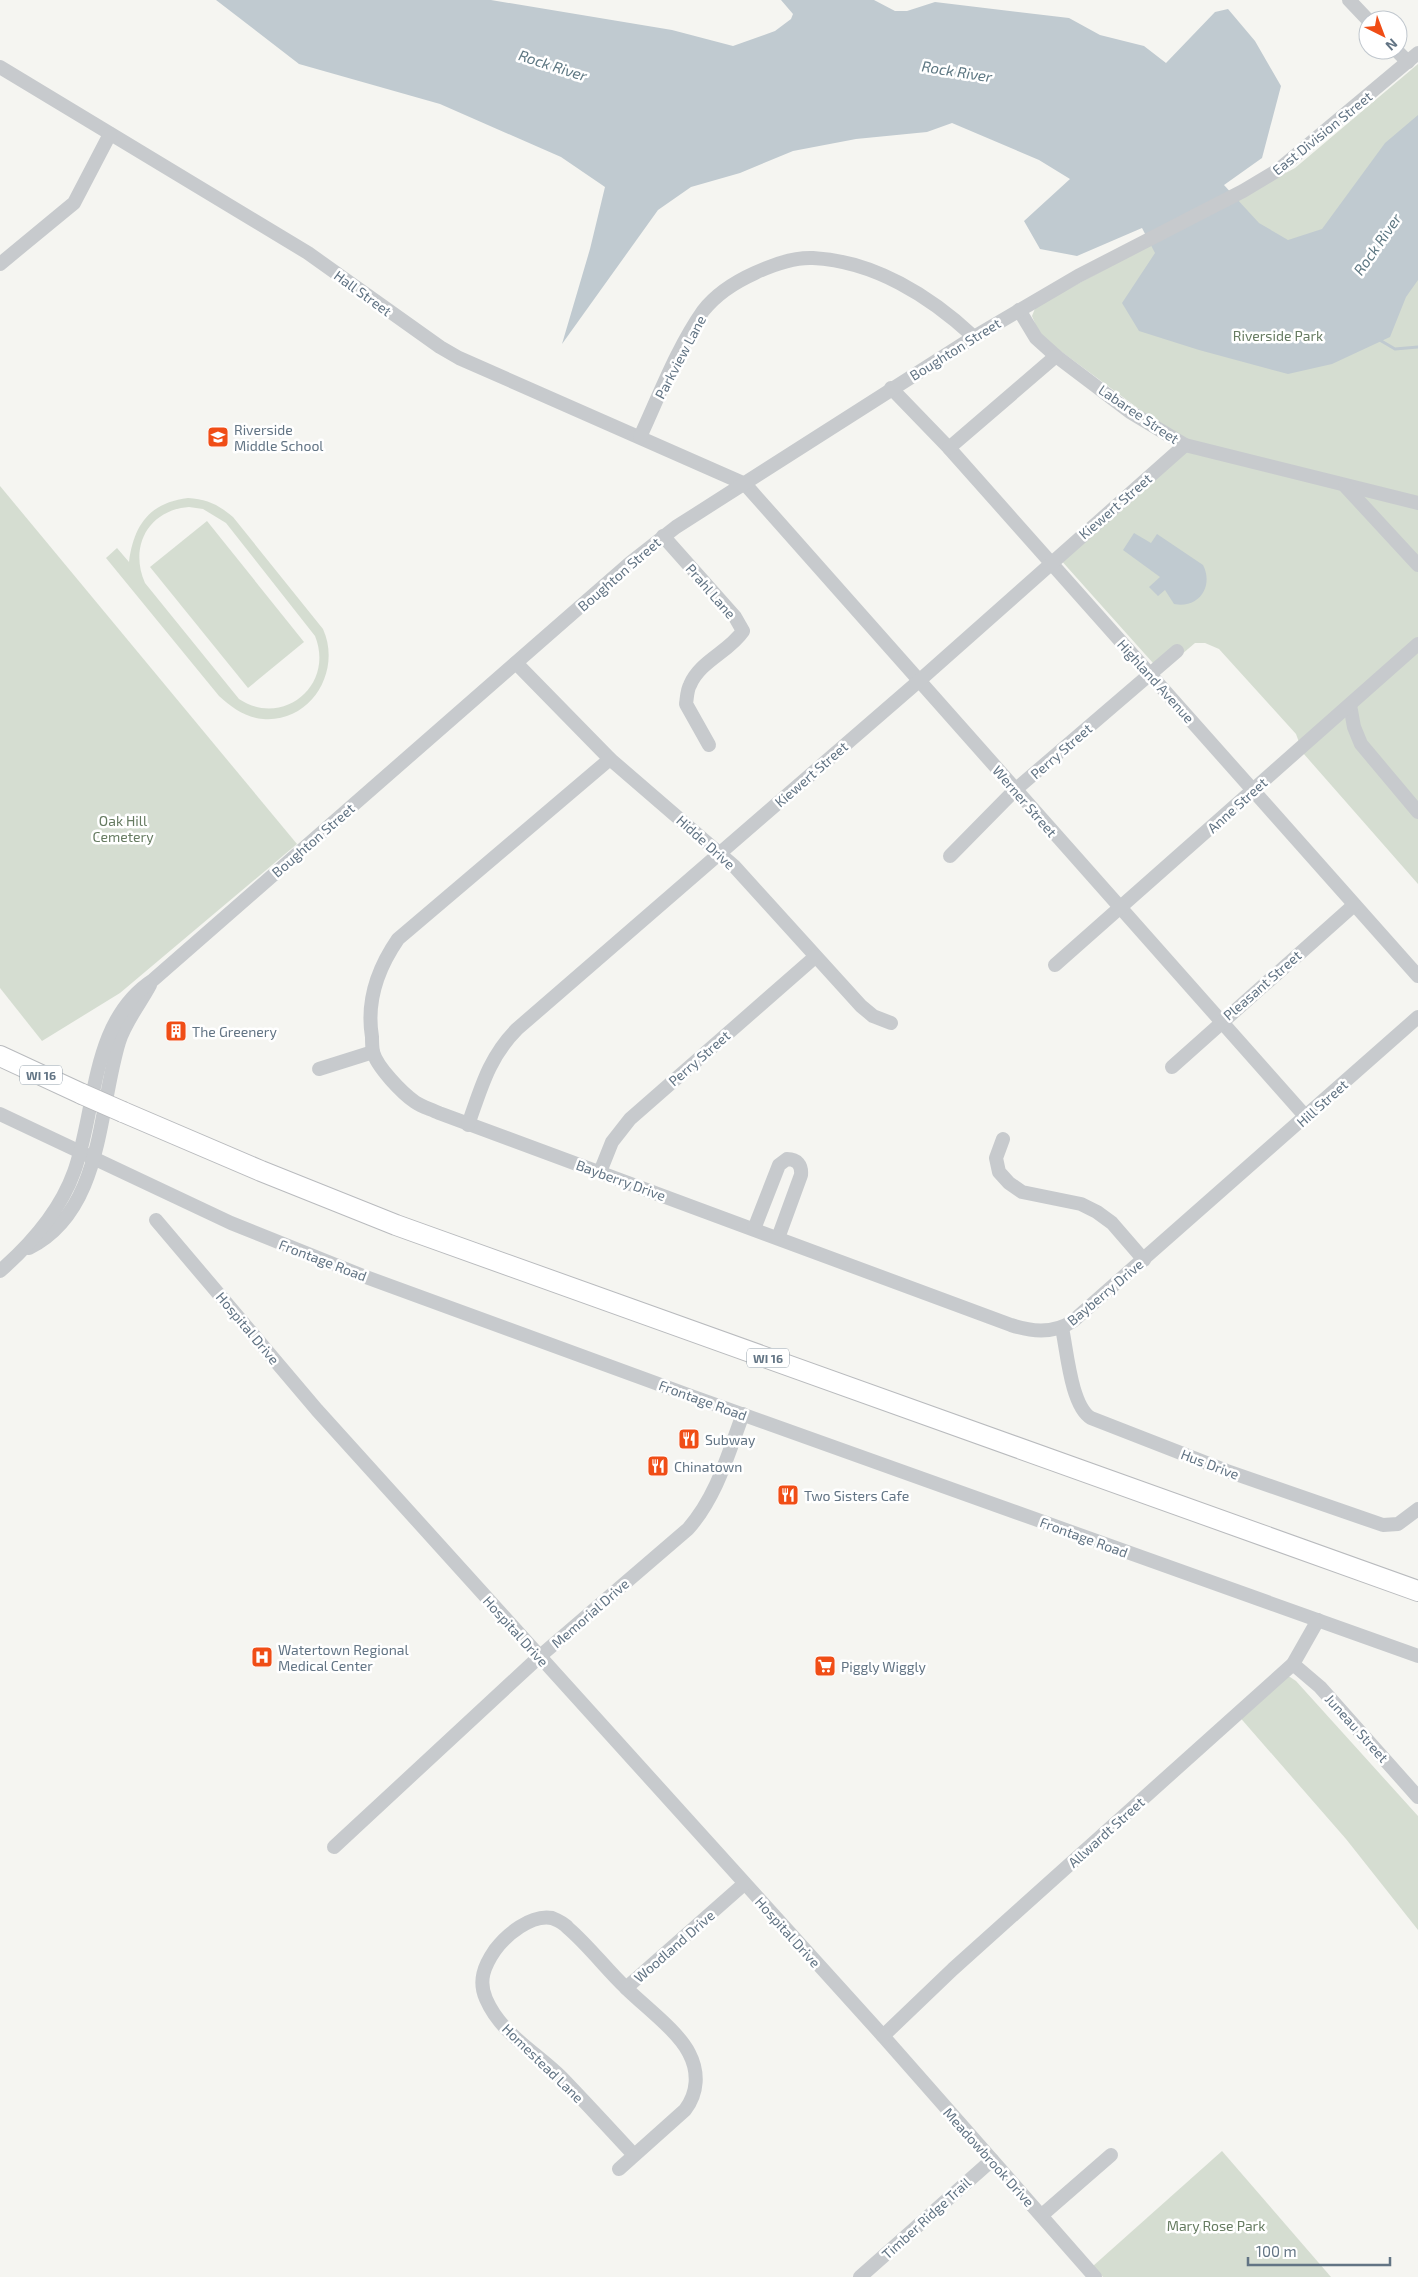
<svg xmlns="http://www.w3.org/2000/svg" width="1418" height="2277" viewBox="0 0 1418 2277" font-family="'Exo 2',sans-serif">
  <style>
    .green { fill: #d5ddd1; fill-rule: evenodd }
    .water { fill: #c0cad0 }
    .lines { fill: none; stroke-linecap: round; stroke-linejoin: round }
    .stream { stroke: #c0cad0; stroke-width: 3 }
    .highway-casing { stroke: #b9bbbe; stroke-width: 22 }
    .minor { stroke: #c7cacd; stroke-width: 14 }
    .highway { stroke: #fff; stroke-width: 20 }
    .highway-bridge-casing { stroke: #b9bbbe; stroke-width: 22; stroke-linecap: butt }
    .highway-bridge { stroke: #fff; stroke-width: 20 }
    .labels { text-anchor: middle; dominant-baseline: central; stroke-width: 5; stroke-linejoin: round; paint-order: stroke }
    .shield { fill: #fff; stroke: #919ea9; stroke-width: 1 }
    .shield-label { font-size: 12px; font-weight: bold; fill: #627484 }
    .street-label { font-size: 14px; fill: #627484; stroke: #fff }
    .park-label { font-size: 14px; fill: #667b61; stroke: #fff }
    .poi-label { font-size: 14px; fill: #627484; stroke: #fff; text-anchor: start }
    .water-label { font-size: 15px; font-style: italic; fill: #5d7782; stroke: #fff }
  </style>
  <rect width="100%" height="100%" fill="#f5f5f1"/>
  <g class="green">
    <polygon points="1418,64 1418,884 1303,753 1296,734 1219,649 1205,643 1195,643 1161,672 1059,558 1176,453 1180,434 1166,429 1047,341 1039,333 1032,316 1036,306 1295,168"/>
    <polygon points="0,486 297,844 120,993 42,1041 0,988"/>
    <path d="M188 498C207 499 219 505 233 517L323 629C342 671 311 723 263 719 246 718 231 707 219 696L106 558 117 548 129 562C134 525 149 503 188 498ZM189 507 203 509 226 523 315 636C335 685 283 728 239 699L145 583C129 547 148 510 189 507Z"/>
    <polygon points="207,521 304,642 248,688 150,567"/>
    <polygon points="1280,1677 1290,1677 1296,1681 1418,1816 1418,1930 1346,1839 1237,1714"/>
    <polygon points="1222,2151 1331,2277 1103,2277 1093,2266"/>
  </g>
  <g class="water">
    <polygon points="216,0 491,0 672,30 733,46 775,31 791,19 793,14 781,0 874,0 895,11 907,11 935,2 1069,18 1100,35 1144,46 1166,63 1215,12 1228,9 1255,41 1281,86 1262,158 1224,185 1259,223 1288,240 1322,229 1385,143 1418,115 1418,280 1406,297 1390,337 1332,364 1288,374 1199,350 1139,331 1122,303 1155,253 1142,228 1077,256 1040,249 1024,221 1070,179 1039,160 952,123 927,132 856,139 793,151 740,173 691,187 658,210 562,344 590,249 605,187 561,157 440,104 299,64"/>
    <path d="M1134 533 1151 543 1157 534 1203 565C1214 586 1199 609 1174 604L1165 590 1158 596 1149 587 1160 577 1123 550Z"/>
  </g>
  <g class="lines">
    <polyline class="stream" points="1378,339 1395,349 1418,347"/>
    <g class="highway-casing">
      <g id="highway">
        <polyline points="0,1056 82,1094"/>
        <polyline points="123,1112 261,1171 396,1225 1418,1591"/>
      </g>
    </g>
    <g class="minor">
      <polyline points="1349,0 1368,20"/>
      <polyline points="1396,50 1408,62"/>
      <polyline points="0,67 308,253 440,347 459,358 745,484 1306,1117"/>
      <polyline points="0,264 74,203 110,134"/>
      <polyline points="1019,310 1036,338 1056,356 1130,412 1185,445 1418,503"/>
      <polyline points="891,388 949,448 1418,976"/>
      <path d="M640 437C659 396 677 348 703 311 717 293 735 282 755 273 772 265 793 257 813 258 874 261 930 296 974 337"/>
      <polyline points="949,448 1056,356"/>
      <polyline points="1345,486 1418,565"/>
      <path d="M663 536 735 617 743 631C729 652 700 661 690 685 687 690 687 698 686 704L709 745"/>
      <polyline points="516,663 610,759 734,866 861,1006 873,1016 891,1023"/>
      <polyline points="1350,705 1354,727 1361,744 1418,812"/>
      <path d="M610 759 398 939C378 968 366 1001 372 1037 372 1041 372 1047 373 1052 377 1067 402 1093 415 1102 422 1107 431 1109 439 1113L1011 1325C1032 1332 1054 1334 1073 1321L1418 1017"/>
      <polyline points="950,856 1015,790 1177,651"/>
      <polyline points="1055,965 1418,644"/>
      <polyline points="1172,1067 1354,905"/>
      <polyline points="319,1069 373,1052"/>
      <polyline points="0,1114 231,1223 363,1276 691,1396 1418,1656"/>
      <path d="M468 1125C481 1088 489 1057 517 1029L920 680 1185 445"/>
      <polyline points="1003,1139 996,1158 999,1172 1009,1183 1022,1192 1081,1204 1097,1212 1112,1223 1144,1260"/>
      <polyline points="600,1172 612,1142 630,1119 815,957"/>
      <polyline points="156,1220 317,1410 883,2036 1095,2277"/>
      <path d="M754 1229 779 1165 787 1159C797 1159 802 1165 801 1175L778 1238"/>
      <path d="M29 1248C103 1211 98 1111 119 1042 125 1022 140 1004 150 985"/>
      <path d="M0 1271C31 1244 60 1211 74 1172 97 1109 90 1021 153 980L630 563 676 527 974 337 1078 276 1243 191 1278 170 1418 53"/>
      <path d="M1062 1328C1067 1351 1071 1406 1091 1418L1227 1471 1383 1525 1398 1524 1418 1509"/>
      <polyline points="1293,1664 1320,1687 1418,1797"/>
      <path d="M334 1847 539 1657 688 1529C717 1496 728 1454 743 1414"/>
      <polyline points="626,1988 744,1884"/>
      <polyline points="883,2036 953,1969 1293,1664 1318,1620"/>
      <path d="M619 2169 685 2110C698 2093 699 2072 689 2053 678 2031 644 2006 626 1988 606 1969 589 1946 568 1928 565 1924 557 1920 552 1918 531 1914 506 1935 495 1950 484 1966 478 1981 486 1999 501 2034 536 2052 562 2078 586 2103 610 2129 634 2155"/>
      <polyline points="1042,2215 1111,2155"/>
      <polyline points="860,2277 992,2160"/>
    </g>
    <use href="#highway" class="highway"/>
    <g class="highway-bridge-casing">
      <polyline id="highway-bridge" points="82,1094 123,1112"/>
    </g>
    <use href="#highway-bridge" class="highway-bridge"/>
  </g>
  <defs>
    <g id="school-square" transform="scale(1.125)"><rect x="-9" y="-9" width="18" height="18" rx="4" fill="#f04d16" stroke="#fff"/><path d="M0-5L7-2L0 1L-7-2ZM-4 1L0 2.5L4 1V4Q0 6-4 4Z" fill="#fff"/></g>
    <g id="building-square" transform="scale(1.125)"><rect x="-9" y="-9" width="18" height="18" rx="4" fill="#f04d16" stroke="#fff"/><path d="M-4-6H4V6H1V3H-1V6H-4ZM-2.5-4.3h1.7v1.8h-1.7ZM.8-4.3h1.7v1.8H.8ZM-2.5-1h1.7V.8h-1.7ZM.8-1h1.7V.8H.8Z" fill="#fff"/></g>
    <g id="restaurant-square" transform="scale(1.125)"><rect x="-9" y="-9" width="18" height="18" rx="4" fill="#f04d16" stroke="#fff"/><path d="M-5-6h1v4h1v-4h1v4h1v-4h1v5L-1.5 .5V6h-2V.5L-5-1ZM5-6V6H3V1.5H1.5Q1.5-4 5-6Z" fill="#fff"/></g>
    <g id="hospital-square" transform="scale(1.125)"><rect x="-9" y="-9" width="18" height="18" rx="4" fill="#f04d16" stroke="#fff"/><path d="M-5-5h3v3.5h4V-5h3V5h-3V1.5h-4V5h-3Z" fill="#fff"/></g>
    <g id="supermarket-square" transform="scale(1.125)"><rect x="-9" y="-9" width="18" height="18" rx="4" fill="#f04d16" stroke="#fff"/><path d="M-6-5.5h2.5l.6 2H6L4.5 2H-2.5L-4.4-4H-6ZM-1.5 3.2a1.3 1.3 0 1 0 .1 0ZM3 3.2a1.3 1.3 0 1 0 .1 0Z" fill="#fff"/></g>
  </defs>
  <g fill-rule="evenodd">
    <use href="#school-square" x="218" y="437"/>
    <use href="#building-square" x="176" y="1031"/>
    <use href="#restaurant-square" x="689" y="1439"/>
    <use href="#restaurant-square" x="658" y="1466"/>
    <use href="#restaurant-square" x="788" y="1495"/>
    <use href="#hospital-square" x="262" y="1657"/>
    <use href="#supermarket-square" x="825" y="1666"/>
  </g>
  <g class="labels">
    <g class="shield">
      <rect x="20" y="1065.5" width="42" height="19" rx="4"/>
      <rect x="747" y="1348.5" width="42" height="19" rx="4"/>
    </g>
    <g class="shield-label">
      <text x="41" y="1075">WI 16</text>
      <text x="768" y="1358">WI 16</text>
    </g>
    <g class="street-label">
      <text transform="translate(1322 133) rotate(-39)">East Division Street</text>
      <text transform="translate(363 293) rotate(36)">Hall Street</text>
      <text transform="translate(955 349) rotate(-32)">Boughton Street</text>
      <text transform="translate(680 357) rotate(-62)">Parkview Lane</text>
      <text transform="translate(1139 414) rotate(34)">Labaree Street</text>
      <text transform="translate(1115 506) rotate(-41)">Kiewert Street</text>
      <text transform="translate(619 574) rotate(-41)">Boughton Street</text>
      <text transform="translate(711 591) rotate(49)">Prahl Lane</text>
      <text transform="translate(1156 681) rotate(48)">Highland Avenue</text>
      <text transform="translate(1061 751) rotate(-41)">Perry Street</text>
      <text transform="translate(811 774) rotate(-41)">Kiewert Street</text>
      <text transform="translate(1025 801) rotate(49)">Werner Street</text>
      <text transform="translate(1237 805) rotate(-42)">Anne Street</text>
      <text transform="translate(313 840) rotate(-41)">Boughton Street</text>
      <text transform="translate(706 842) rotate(42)">Hidde Drive</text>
      <text transform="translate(1262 985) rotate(-41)">Pleasant Street</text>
      <text transform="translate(699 1058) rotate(-41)">Perry Street</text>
      <text transform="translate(1322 1103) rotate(-42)">Hill Street</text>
      <text transform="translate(621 1180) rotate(20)">Bayberry Drive</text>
      <text transform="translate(323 1260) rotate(21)">Frontage Road</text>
      <text transform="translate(1105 1292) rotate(-40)">Bayberry Drive</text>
      <text transform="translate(248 1328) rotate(50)">Hospital Drive</text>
      <text transform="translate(703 1400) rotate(20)">Frontage Road</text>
      <text transform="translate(1210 1464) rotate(21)">Hus Drive</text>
      <text transform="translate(1084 1537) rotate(20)">Frontage Road</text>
      <text transform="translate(590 1613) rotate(-41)">Memorial Drive</text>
      <text transform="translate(516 1631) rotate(48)">Hospital Drive</text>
      <text transform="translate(1357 1728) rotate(48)">Juneau Street</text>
      <text transform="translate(1106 1832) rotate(-42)">Allwardt Street</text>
      <text transform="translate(788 1932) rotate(48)">Hospital Drive</text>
      <text transform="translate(674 1946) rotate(-41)">Woodland Drive</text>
      <text transform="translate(543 2063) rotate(44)">Homestead Lane</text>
      <text transform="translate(989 2157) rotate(48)">Meadowbrook Drive</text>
      <text transform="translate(926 2218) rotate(-42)">Timber Ridge Trail</text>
    </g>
    <g class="park-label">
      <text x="1278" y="335">Riverside Park</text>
      <text x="123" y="820">Oak Hill<tspan x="123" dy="16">Cemetery</tspan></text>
      <text x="1216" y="2225">Mary Rose Park</text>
    </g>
    <g class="poi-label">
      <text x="234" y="429">Riverside<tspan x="234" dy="16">Middle School</tspan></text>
      <text x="192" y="1031">The Greenery</text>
      <text x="705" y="1439">Subway</text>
      <text x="674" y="1466">Chinatown</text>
      <text x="804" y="1495">Two Sisters Cafe</text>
      <text x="278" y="1649">Watertown Regional<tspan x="278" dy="16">Medical Center</tspan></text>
      <text x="841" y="1666">Piggly Wiggly</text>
    </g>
    <g class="water-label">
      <text transform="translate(553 65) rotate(18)">Rock River</text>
      <text transform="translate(957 71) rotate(9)">Rock River</text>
      <text transform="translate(1377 244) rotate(-55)">Rock River</text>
    </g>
  </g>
  <g transform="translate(1383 35) rotate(138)"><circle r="24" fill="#ffffff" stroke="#c0c7ce"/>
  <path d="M0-4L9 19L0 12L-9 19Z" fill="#f04d16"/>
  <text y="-8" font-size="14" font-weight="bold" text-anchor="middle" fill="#627484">N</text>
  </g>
  <path d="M1248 2257v8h142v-8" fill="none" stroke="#627484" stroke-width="2.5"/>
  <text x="1256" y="2257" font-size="15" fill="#627484" stroke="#ffffff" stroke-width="4" paint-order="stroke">100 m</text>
</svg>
